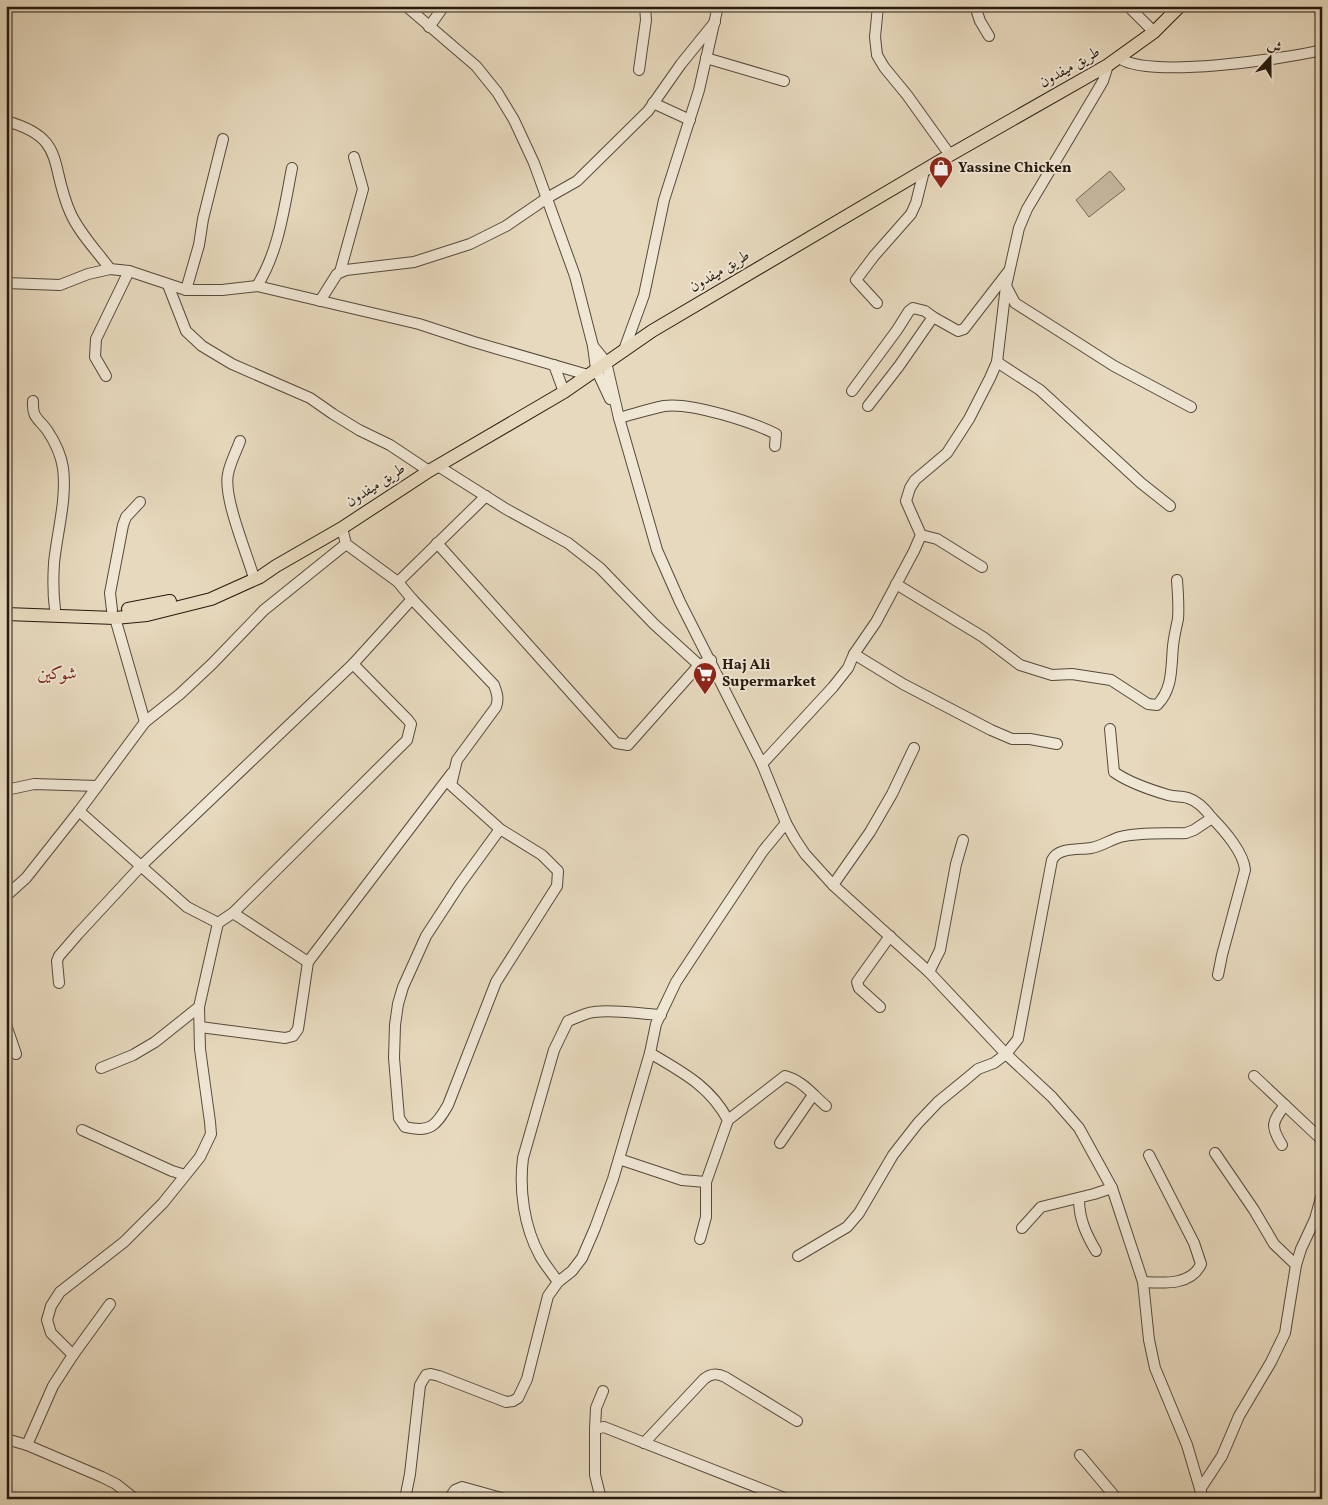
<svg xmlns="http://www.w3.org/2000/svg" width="1328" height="1505" viewBox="0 0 1328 1505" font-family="Vollkorn,Amiri,serif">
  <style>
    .green { fill: #c6b9a0; stroke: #766a58 }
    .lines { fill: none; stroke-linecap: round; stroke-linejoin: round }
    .minor-casing { stroke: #564a3b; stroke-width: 12 }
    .major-casing { stroke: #261a10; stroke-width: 14 }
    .minor { stroke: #efe6d4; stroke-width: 10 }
    .major { stroke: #e7d9bd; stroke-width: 12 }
    .labels { text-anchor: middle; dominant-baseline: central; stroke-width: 4; stroke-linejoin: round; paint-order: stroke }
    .street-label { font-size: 15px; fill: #261a10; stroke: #efe6d4 }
    .poi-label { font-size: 15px; font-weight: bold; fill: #261a10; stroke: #efe6d4; text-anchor: start }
    .quarter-label { font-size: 18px; fill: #7a1f14; stroke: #efe6d4 }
  </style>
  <rect width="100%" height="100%" fill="#e7d9bd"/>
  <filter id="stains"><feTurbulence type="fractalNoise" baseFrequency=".004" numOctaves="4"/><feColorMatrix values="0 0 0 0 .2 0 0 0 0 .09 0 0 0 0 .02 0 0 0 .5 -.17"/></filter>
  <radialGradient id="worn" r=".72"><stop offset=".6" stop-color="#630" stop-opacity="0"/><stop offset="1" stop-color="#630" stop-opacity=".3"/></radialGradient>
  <polygon class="green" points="1110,171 1125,189 1089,217 1076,200"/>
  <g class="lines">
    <g class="minor-casing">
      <g id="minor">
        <polyline points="406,6 476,66 497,92 514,120 534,163 575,276 593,346 596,369 610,399"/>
        <polyline points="878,6 875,37 877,55 884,67 907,95 950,155"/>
        <polyline points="975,6 980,21 989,36"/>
        <polyline points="1128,6 1154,32"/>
        <polyline points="429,27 444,6"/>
        <polyline points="706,58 784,81"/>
        <path d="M1119 58C1150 79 1283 59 1322 50"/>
        <polyline points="1108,65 1103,81 1096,93 1027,209 1019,228 1006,286 1015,303 1056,329 1114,366 1191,407"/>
        <polyline points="639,70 646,20 645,6"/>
        <polyline points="653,103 690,120"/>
        <path d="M6 121C67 138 49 164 70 212 79 233 97 251 110 269"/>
        <polyline points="340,272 363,189 354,157"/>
        <polyline points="6,283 60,285 88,274 110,269 129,271 186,290 222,290 257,286 419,324 474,342 588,375"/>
        <polyline points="168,285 186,331 202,346 232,364 310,398 333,414 359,430 390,445 429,471"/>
        <path d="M257 286C279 251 284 208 292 168"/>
        <polyline points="186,290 199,245 203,219 223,139"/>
        <polyline points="320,301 337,274 346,270 414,262 470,244 506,226 547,198 577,181 648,111 681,64 715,22"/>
        <polyline points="877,303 856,280 874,256 911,214 916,203 924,171"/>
        <polyline points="593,346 606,362 619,418 657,550 680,602 762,764 786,823 795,839 805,854 833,885 929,972 1006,1054 1052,1097 1079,1128 1112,1188 1143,1282 1149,1340 1155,1368 1187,1445 1203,1499"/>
        <polyline points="624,350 644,295 664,200 699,90 718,6"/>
        <polyline points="997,362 1040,390 1141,483 1170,506"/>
        <polyline points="554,365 564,392"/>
        <polyline points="106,376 95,357 96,339 129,271"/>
        <polyline points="852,391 897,330 909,311 913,308 925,311 933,317"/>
        <path d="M33 401C32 418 38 418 47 430 55 442 61 454 63 468 67 500 57 532 54 563 53 579 53 594 55 609"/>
        <polyline points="868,406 899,366 933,317 958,331 964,329 1008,272"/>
        <path d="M619 418C634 414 649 409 664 406 691 402 752 422 776 434L775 446"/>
        <path d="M240 441C236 452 230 463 228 474 223 497 246 551 253 575"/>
        <polyline points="438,466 506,509 568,543 600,568 654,624 699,665"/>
        <path d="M486 496 398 582 412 599 494 685C497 693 499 699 496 707L457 760 451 785 500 829 542 855 558 871 557 886 496 982 448 1105C436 1126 430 1133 405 1127L399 1118 394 1058 395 1025 398 1004 403 987 426 936 460 884 500 829"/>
        <polyline points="342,528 346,544 398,582"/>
        <polyline points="921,535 937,539 982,567"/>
        <polyline points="437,543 616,743 628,745 699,665 711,660"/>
        <path d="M896 584 983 637 1020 665 1052 675 1072 674 1111 680 1148 704 1157 705C1173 689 1171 668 1173 646 1174 637 1176 628 1178 619 1179 606 1178 593 1177 580"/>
        <polyline points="112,610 110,593 123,525 126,517 140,502"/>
        <polyline points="115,618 145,722 180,694 212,664 264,610 346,544"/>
        <polyline points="854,654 903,684 991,730 1012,739 1030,739 1057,744"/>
        <polyline points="353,664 412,599"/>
        <path d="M1110 729 1114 772C1128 782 1151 790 1168 795 1175 797 1182 796 1188 798 1198 801 1206 810 1212 818"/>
        <polyline points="762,764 833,687 848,668 854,654 876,622 914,551 921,535 906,501 910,488 915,480 947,453 969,419 990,378 997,362 1006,286"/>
        <polyline points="6,790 34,784 97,786"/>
        <polyline points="79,811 187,907 218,923"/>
        <polyline points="833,885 870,832 892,794 914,748"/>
        <polyline points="6,896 26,878 79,811 145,722"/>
        <polyline points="233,913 308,962 452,773"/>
        <polyline points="929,972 940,950 956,864 963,840"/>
        <polyline points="59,983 57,961 59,956 78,934 141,866 353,664 408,720 411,724 407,740 233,913 218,923 199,1007 155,1042 133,1055 101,1068"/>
        <polyline points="880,1007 859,988 857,982 890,936"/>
        <polyline points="6,1025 16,1054"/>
        <polyline points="200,1027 285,1038 293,1036 298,1029 308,962"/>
        <path d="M1006 1054 1018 1039 1052 860C1058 847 1079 850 1091 848 1102 846 1110 840 1120 837 1141 832 1165 834 1186 833L1194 830 1212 818C1224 830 1244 853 1245 870L1222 955 1218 975"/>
        <polyline points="1254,1076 1322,1140"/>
        <path d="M728 1120 785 1076C802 1080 814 1096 826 1106"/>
        <polyline points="82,1130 172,1171 185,1175"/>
        <polyline points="780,1143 813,1095"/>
        <path d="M1282 1145C1270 1126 1272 1122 1285 1105"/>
        <polyline points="1215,1153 1254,1210 1274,1244 1296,1265"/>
        <path d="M619 1159 682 1180 706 1182 728 1120C710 1086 682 1072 650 1053"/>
        <path d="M1079 1199C1079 1219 1086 1234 1096 1251"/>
        <polyline points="1022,1228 1041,1207 1094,1194 1112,1188"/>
        <polyline points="700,1239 706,1217 706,1182"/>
        <polyline points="798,1256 847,1227 859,1213 893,1155 918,1123 938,1102 965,1080 978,1069 994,1063 1006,1054"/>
        <path d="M558 1282C552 1273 545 1265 540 1256 524 1227 519 1190 523 1158L554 1050 568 1021C576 1018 585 1013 594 1012 616 1009 638 1014 661 1015"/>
        <path d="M1143 1282C1163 1283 1191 1286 1201 1264L1194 1243 1149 1155"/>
        <polyline points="73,1355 110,1304"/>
        <polyline points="595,1429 604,1427 787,1499"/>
        <polyline points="6,1439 27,1445 102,1477 116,1484 135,1499"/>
        <path d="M644 1443 704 1379C711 1373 717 1373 725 1377L797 1421"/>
        <polyline points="27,1445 53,1386 73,1355 51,1333 47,1320 51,1306 60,1292 124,1242 163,1203 200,1157 211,1134 210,1122 200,1049 199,1007"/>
        <polyline points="1080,1455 1117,1499"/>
        <polyline points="1201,1488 1222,1456 1239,1416 1271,1362 1285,1333 1296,1265 1301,1249 1315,1219 1322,1194"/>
        <polyline points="405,1499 410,1474 420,1385 426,1375 431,1374 439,1376 506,1402 513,1401 518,1398 527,1379 548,1296 558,1282 572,1271 582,1258 595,1228 613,1179 650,1053 656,1024 676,982 701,944 763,851 786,823"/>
        <polyline points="449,1499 455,1490 462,1487 505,1499"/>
        <polyline points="601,1499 595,1475 595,1429 596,1408 603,1391"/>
      </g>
    </g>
    <g class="major-casing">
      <g id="major">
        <polyline points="128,609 170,601"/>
        <polyline points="6,614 115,618 147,615 211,599 260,577 276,566 342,528 429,471 564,392 652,331 950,155 1108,65 1154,32 1180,6"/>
      </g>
    </g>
    <use href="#minor" class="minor"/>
    <use href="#major" class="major"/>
  </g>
  <defs>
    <g id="shop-pin" transform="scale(1.25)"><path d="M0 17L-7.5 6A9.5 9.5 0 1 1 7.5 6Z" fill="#8f2418" stroke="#efe6d4"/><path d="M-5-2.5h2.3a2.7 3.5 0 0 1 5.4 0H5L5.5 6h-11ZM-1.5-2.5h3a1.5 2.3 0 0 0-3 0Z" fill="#fff"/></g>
    <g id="supermarket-pin" transform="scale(1.25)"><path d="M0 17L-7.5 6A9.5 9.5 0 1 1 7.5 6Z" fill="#8f2418" stroke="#efe6d4"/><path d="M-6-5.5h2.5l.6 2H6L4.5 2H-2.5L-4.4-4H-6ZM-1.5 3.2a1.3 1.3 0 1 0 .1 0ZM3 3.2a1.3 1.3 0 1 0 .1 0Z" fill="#fff"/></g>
  </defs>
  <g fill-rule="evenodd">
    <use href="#shop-pin" x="941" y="168"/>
    <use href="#supermarket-pin" x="705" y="674"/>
  </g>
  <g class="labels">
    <g class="street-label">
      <text transform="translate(1070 68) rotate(-30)">طريق ميفدون</text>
      <text transform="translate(720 272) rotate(-31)">طريق ميفدون</text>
      <text transform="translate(376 486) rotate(-33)">طريق ميفدون</text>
    </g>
    <g class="poi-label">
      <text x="958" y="168">Yassine Chicken</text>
      <text x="722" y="665">Haj Ali<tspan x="722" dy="17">Supermarket</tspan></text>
    </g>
    <g class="quarter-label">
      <text x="57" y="674">شوكين</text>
    </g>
  </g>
  <rect width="1328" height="1505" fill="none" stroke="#e7d9bd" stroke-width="25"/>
  <rect x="8" y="8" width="1313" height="1490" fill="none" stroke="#261a10" stroke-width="2.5"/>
  <rect x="12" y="12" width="1303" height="1480" fill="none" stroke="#261a10"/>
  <g transform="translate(1270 58) rotate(21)" stroke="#efe6d4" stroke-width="4" paint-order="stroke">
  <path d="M0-4L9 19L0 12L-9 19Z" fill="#261a10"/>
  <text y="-8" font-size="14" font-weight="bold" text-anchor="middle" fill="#261a10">ش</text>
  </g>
  <rect width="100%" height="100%" filter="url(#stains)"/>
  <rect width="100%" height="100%" fill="url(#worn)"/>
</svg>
